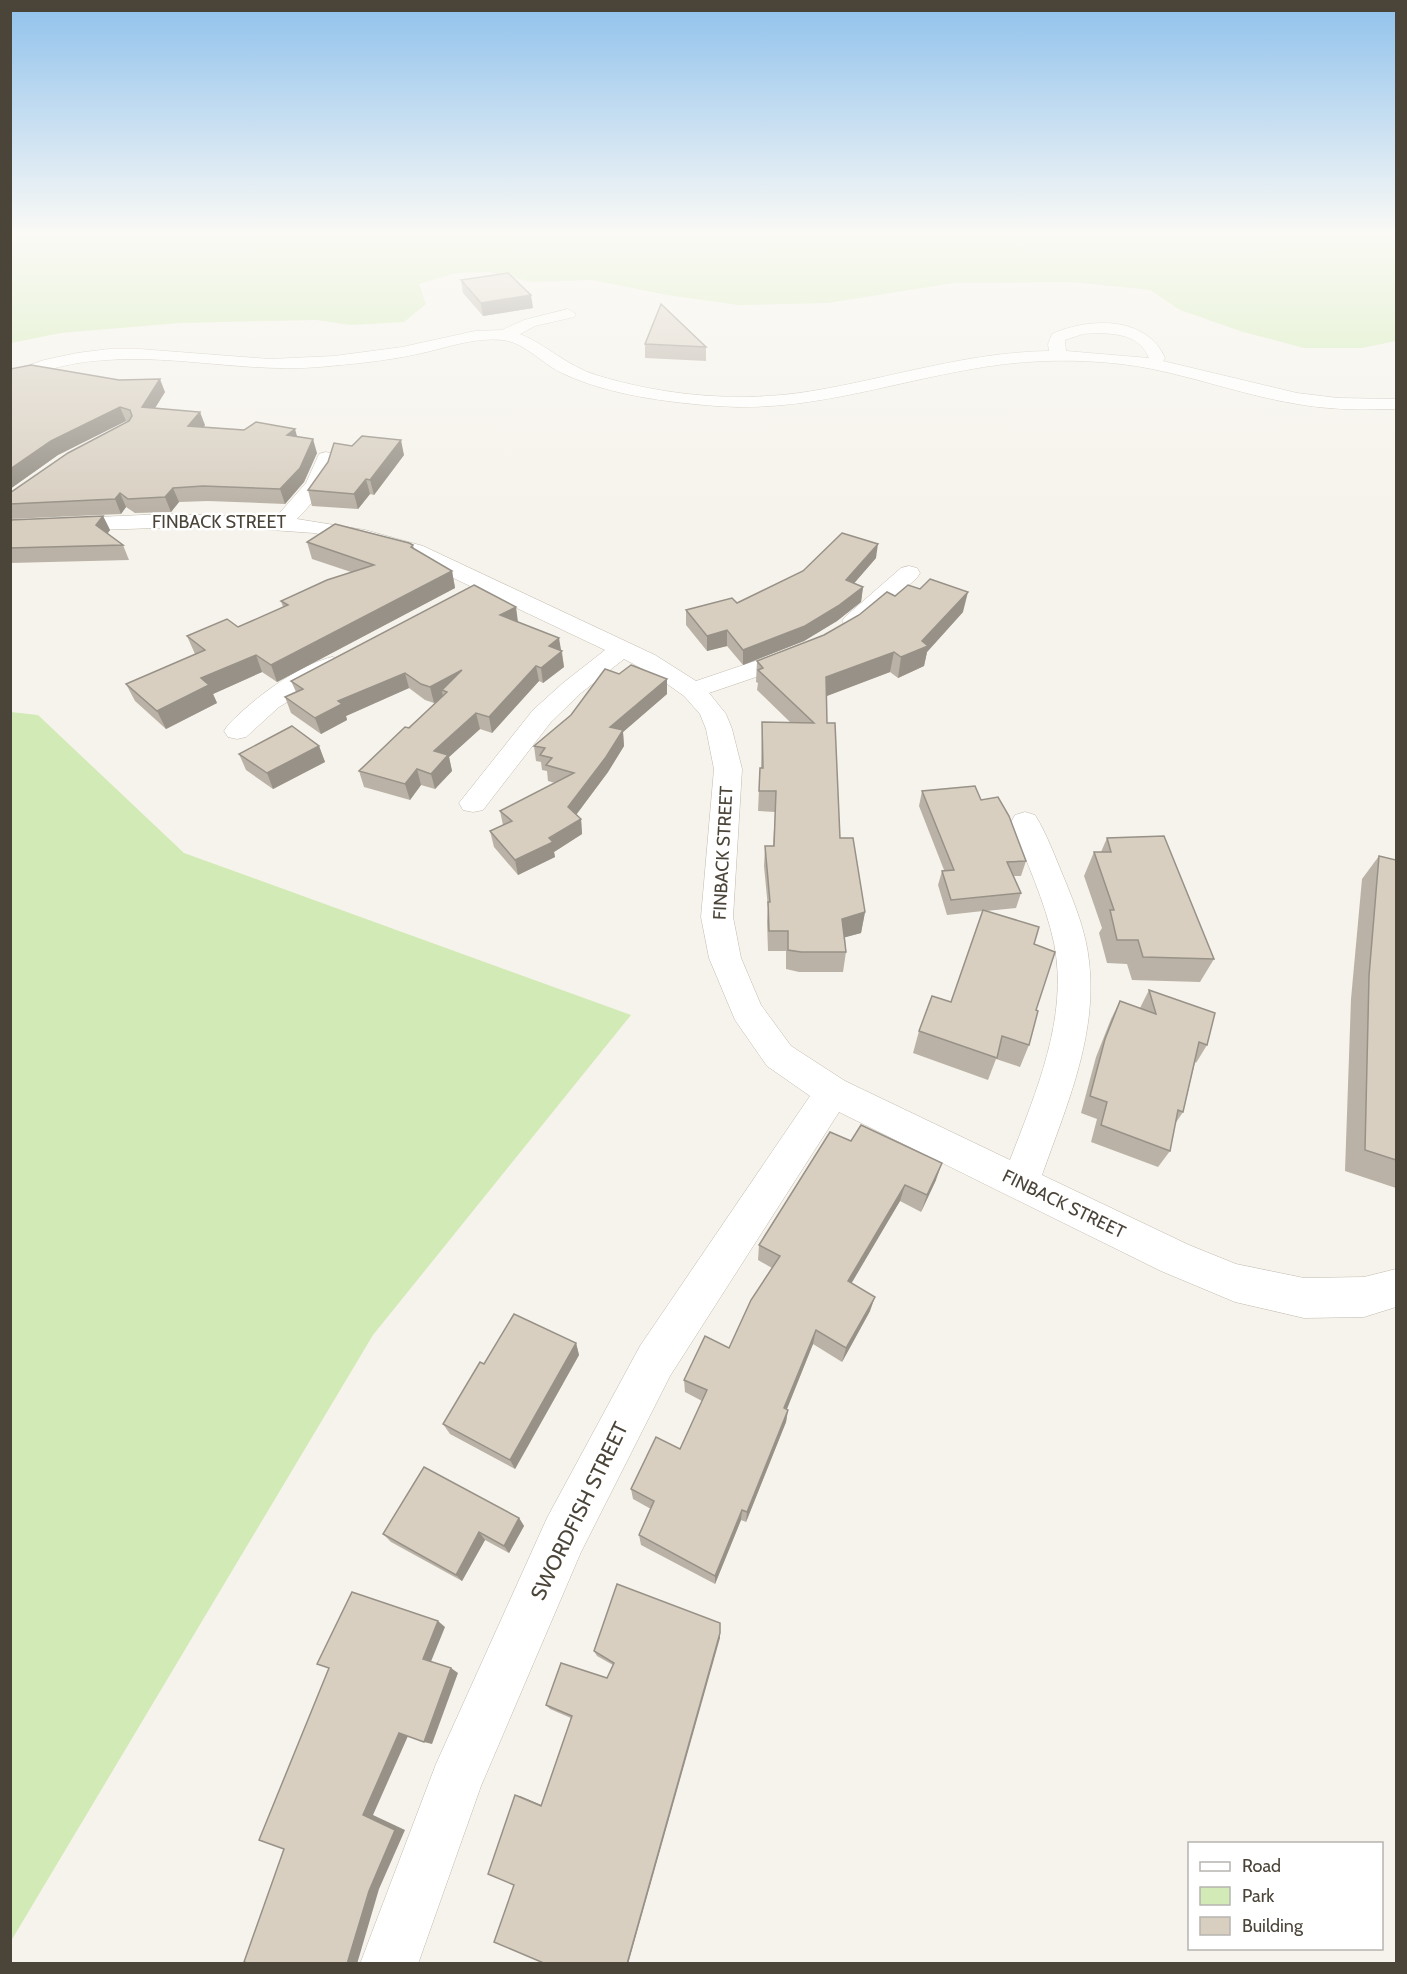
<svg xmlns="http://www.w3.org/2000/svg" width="1407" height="1974" viewBox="0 0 1407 1974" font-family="Cabin,sans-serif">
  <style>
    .green { fill: #d2eab5 }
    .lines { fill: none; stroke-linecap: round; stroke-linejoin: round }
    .minor-casing { stroke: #c2bbae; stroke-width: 1 }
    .minor { fill: #fff; fill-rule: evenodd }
    .wall { fill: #bab2a6 }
    .shaded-wall { fill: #979187 }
    .building { fill: #d8cfc1; stroke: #979187; stroke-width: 1.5 }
    .labels { text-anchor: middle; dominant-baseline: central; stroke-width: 5; stroke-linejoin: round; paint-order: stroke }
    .street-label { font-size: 18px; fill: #4b4439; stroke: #fff }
    .near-street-label { font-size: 21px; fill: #4b4439; stroke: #fff }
  </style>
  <rect width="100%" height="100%" fill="#f6f3ec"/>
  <g class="green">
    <polygon points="11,233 1396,233 1396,341 1362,348 1304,348 1243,332 1180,310 1150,290 1073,282 954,283 828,303 738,305 667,295 592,280 531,282 489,272 456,273 419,284 426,304 404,322 351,325 316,320 180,323 61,333 11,343"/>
    <polygon points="11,712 38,715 184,853 631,1015 373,1335 11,1941"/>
  </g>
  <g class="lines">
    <g class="minor-casing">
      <g id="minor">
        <path d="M568 309 576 314 574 317 535 326 520 334C547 345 567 366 596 375 664 396 741 403 812 391 891 378 968 352 1049 351L1048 344 1052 334C1089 317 1147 316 1165 358L1163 361 1297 393 1338 398 1396 399V409C1363 410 1330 410 1297 404 1248 396 1201 379 1152 369 1118 362 1081 360 1046 361 934 364 829 415 716 406 665 402 610 395 564 374 543 365 525 342 502 340 474 337 446 348 418 354 386 361 352 364 320 367 248 373 178 355 107 360 88 361 69 364 51 369 37 373 24 379 10 383V372L44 360 77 353 109 349H140L270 359 334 356 402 347 475 331 502 330 524 320ZM1098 333C1120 334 1140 336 1149 358L1066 351 1065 340 1083 334Z"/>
        <path d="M326 452 333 454 336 458C331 483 314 501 297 519L365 530 423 546 655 655 696 681 791 649 800 647 809 649 812 654 809 659 709 693 726 714 732 729 742 769 733 917 741 958 761 1005 791 1046 845 1081 1010 1160C1036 1092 1069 1017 1054 943 1045 901 1026 861 1011 822L1015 815 1025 812 1035 815C1047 834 1055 857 1064 878 1075 905 1086 932 1089 961 1098 1035 1066 1107 1042 1175L1189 1245 1236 1264 1304 1278 1364 1277 1396 1269V1307L1364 1317 1304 1318 1235 1302 1161 1271 839 1112 670 1376 581 1552 481 1786 418 1964H360L436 1764 547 1518 640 1346 810 1096 767 1066 735 1020 709 958 701 917 714 769 706 729 700 714 684 696 656 676 624 659 581 693 551 722 483 810 473 812 463 810 459 803 533 710 563 683 605 650 407 556 361 542 314 533 214 526 10 533V521L164 514 276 517 306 483 319 454Z"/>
        <polygon points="909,566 917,568 920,573 917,578 862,626 854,628 846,626 842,621 846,616 901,568"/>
        <path d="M332 657 341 659 344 664 341 669 279 707 246 737 237 739 228 737 224 731 228 725C253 699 296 666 332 657Z"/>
      </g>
    </g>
    <use href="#minor" class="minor"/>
  </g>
  <g class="wall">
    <polygon points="461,280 533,308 483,316 463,293"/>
    <polygon points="645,344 706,347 706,361 645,358"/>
    <polygon points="10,369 165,392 155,408 205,425 204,427 297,436 317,453 304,482 285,504 208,501 179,502 171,512 135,513 126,507 121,514 10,519 10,493 128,422 126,421 58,455 10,489"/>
    <polygon points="404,455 374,495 370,494 358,509 312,506 308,490"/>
    <polygon points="103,516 110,530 107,534 123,545 129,560 10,563 10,520"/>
    <polygon points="307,542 413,545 414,549 452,571 455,588 277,682 262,672 213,694 217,703 166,729 135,701 126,684 195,654 187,636 238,627 283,607 281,601 351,572 312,559"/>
    <polygon points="876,558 854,583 863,587 861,602 837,621 804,641 743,665 727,646 707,651 686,625 686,610 737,603"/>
    <polygon points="895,596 963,612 927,652 924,666 898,678 890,672 827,696 827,723 840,838 865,912 861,933 845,937 846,952 843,972 799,972 786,969 786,951 768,951 767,922 768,908 764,866 765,846 773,846 775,812 758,811 760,768 761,768 762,722 790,722 757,690 758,683 756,682 757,661 824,635"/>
    <polygon points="518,622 562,651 564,667 543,683 539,681 492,733 480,729 449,757 452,771 435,789 421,785 410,800 364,787 359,771 438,701 434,703 425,700 409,688 346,716 347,720 321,734 291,713 285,697 296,692 291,681"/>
    <polygon points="619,674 667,679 667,694 623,732 624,746 608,772 576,815 581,819 582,834 554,852 555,857 518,875 494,847 490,831 503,825 500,811 555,783 548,781 547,771 542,770 541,762 536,761 534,746"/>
    <polygon points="319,746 325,762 273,789 246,770 239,754"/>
    <polygon points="922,791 981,800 1026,861 1021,876 1013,876 1021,893 1016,908 986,911 1034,944 1036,1010 1029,1045 1020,1067 996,1059 988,1080 913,1053 919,1031 951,1002 983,911 947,915 938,885 942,871 944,870 919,806"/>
    <polygon points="1107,838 1214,959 1200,982 1132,980 1127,964 1107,963 1099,933 1102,928 1084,876 1094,852 1101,852"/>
    <polygon points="1379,856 1396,860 1396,1188 1345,1171 1351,999 1362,879"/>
    <polygon points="1149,990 1207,1045 1196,1063 1195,1062 1183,1112 1175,1124 1170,1151 1158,1167 1091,1142 1097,1119 1081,1113 1096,1057 1111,1019 1120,1001 1140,1008"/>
    <polygon points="830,1132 936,1180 921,1212 900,1201 851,1283 870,1311 842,1362 813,1344 787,1409 788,1410 786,1422 746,1522 741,1520 715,1584 641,1545 639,1535 651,1509 633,1499 631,1489 680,1449 702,1401 685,1392 684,1380 729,1348 772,1268 758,1260 759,1245"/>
    <polygon points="576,1343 579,1355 515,1469 450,1434 443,1424 484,1364"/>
    <polygon points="519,1518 524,1526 509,1553 485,1540 462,1581 391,1542 383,1534"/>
    <polygon points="720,1638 514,1885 520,1796 541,1805 571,1718 550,1709 546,1705 607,1678 613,1665 597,1656 594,1651"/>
  </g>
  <g class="shaded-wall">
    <polygon points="531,295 533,308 483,316 481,303"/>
    <polygon points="160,379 165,392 147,421 142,407"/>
    <polygon points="120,407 126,421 58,455 10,489 10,469 51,441"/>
    <polygon points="200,412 205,425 193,440 188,426"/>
    <polygon points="295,429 299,443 287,435"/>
    <polygon points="313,439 317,453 304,482 285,504 280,489"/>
    <polygon points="401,440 404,455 374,495 370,480"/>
    <polygon points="366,479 370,494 358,509 354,494"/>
    <polygon points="173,488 179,502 171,512 165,497"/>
    <polygon points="120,493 126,507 121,514 115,499"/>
    <polygon points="103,516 110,530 103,540 96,525"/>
    <polygon points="878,544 876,558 844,595 846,580"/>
    <polygon points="452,571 455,588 277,682 271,665"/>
    <polygon points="863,587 861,602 837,621 804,641 743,665 743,650"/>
    <polygon points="968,592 963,612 927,652 924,666 898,678 901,657 922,641"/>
    <polygon points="516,607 518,622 500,615"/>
    <polygon points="727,630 727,646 707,651 707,636"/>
    <polygon points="559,638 564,667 543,683 541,668 549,646"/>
    <polygon points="894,652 890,672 824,697 826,677"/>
    <polygon points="256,655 262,672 213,694 217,703 166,729 157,711 201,678"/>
    <polygon points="536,666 539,681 492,733 489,717"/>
    <polygon points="462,670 447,692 442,690 443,698 434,703 430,687"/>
    <polygon points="405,673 409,688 346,716 347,720 321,734 315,718 338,701"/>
    <polygon points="667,679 667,694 623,732 624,746 608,772 570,823 568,807 610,727"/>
    <polygon points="476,713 480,729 449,757 452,771 435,789 431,774 434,751"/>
    <polygon points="319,746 325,762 273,789 267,773"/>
    <polygon points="417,769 421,785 410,800 405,784"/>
    <polygon points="581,819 582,834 554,852 555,857 518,875 515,860"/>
    <polygon points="865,912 861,933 839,939 842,919"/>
    <polygon points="942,1163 936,1180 921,1212 927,1195"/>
    <polygon points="905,1185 900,1201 844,1296 848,1281"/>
    <polygon points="875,1297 870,1311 842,1362 846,1348"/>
    <polygon points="816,1330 813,1344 782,1421 784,1408"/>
    <polygon points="576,1343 579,1355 515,1469 510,1460"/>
    <polygon points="788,1410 786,1422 746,1522 747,1512"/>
    <polygon points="742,1510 741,1520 715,1584 715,1576"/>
    <polygon points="519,1518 524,1526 509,1553 504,1546"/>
    <polygon points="479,1532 485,1540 462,1581 456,1575"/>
    <polygon points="438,1621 445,1627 430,1664 423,1659"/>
    <polygon points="720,1633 720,1638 628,1964 627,1964"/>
    <polygon points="451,1668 458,1673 432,1744 424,1742"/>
    <polygon points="399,1733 408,1736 373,1815 405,1830 379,1889 357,1964 347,1964 363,1815"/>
    <polygon points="515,1795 520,1796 546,1807 541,1806"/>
  </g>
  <g class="building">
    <polygon points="508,273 531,295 481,303 461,280"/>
    <polygon points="661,304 706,347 645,344"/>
    <polygon points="31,365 119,380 160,379 142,407 200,412 188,426 244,430 256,422 295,429 287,435 313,439 300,468 280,489 203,486 173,488 165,497 128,499 120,493 115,499 10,504 10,493 68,453 129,421 132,416 130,410 120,407 51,441 10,469 10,369"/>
    <polygon points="362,436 401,440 370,480 366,479 354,494 308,490 328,462 334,443 352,446"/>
    <polygon points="103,516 96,525 123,545 10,548 10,520"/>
    <polygon points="335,524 409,543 413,545 411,547 452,571 271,665 256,655 201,678 209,685 157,711 126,684 205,650 187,636 227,619 238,627 288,605 281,601 327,580 374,565 307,542"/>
    <polygon points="842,533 878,544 846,580 863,587 838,606 805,626 743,650 727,630 707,636 686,610 732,598 737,603 803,571"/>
    <polygon points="930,579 968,592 922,641 928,646 901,657 894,652 826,677 827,723 835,723 840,838 853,838 865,912 842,919 846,952 801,952 788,950 788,931 769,931 768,902 770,902 765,846 774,846 776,791 759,791 760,768 763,768 762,722 814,723 758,670 763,668 757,661 824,635 859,615 887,592 895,596 908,585 920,589"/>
    <polygon points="474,585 516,607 500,615 559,638 549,646 562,651 541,668 536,666 489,717 476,713 434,751 448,755 431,774 417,769 405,784 359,771 405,727 409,728 447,692 442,690 462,670 430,687 421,684 405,673 338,701 342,704 315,718 285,697 303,689 291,681"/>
    <polygon points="631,665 667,679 610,727 623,730 606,757 568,807 581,819 549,838 553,842 515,860 490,831 512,821 500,811 574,773 546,765 552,758 540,755 545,748 534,746 571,715 605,669 619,674"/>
    <polygon points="292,726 319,746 267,773 239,754"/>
    <polygon points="975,786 981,800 998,797 1009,816 1026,861 1007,862 1021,893 951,900 942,871 954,870 922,791"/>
    <polygon points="1164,836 1214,959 1143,957 1138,940 1117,940 1110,910 1114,910 1094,852 1111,852 1107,838"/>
    <polygon points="1379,856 1396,860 1396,1160 1365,1150 1369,976"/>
    <polygon points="983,910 1039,927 1034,944 1055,952 1036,1010 1038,1011 1029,1045 1002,1036 997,1058 919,1031 932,996 951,1002"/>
    <polygon points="1149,990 1215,1013 1207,1045 1199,1042 1183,1112 1178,1110 1170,1151 1101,1125 1107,1102 1090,1096 1105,1039 1120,1001 1156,1014"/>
    <polygon points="861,1125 942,1163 927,1195 905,1185 848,1281 875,1297 846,1348 816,1330 784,1408 788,1410 747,1512 742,1510 715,1576 639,1535 654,1501 631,1489 656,1437 680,1449 707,1390 684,1380 705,1336 729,1348 751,1300 780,1256 759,1245 830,1132 851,1141"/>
    <polygon points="514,1314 576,1343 510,1460 443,1424 480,1362 484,1364"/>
    <polygon points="424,1467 519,1518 504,1546 479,1532 456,1575 383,1534"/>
    <polygon points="617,1584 720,1623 720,1633 627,1964 546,1964 494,1942 514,1885 488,1874 515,1795 541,1806 572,1716 546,1705 561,1663 607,1678 614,1663 594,1651"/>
    <polygon points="352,1592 438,1621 423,1659 451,1668 424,1742 399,1733 363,1815 395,1830 369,1891 347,1964 251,1964 244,1962 284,1849 259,1840 329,1668 317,1664"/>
  </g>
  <linearGradient id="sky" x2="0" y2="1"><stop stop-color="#8fc1ec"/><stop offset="0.46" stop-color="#fbfaf6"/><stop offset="1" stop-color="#fbfaf6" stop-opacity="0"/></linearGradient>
  <rect width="1407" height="509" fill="url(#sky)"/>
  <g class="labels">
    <g class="street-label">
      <text x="219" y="522">FINBACK STREET</text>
      <text transform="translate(723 853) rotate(-87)">FINBACK STREET</text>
      <text transform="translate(1064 1204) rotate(26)">FINBACK STREET</text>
    </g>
    <g class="near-street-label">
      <text transform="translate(579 1511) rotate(-64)">SWORDFISH STREET</text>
    </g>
  </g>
  <rect width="1407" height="1974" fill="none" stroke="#4b4439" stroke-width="24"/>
  <rect x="1188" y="1842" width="195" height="108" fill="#ffffff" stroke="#b7b4b0" stroke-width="1.5"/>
  <rect x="1200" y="1862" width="30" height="9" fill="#ffffff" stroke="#b7b4b0" stroke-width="1.5"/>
  <text x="1242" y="1872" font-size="18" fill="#4b4439">Road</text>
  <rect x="1200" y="1887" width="30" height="18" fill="#d2eab5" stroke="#b7b4b0" stroke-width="1.5"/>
  <text x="1242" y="1902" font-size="18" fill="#4b4439">Park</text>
  <rect x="1200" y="1917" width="30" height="18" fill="#d8cfc1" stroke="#b7b4b0" stroke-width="1.5"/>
  <text x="1242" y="1932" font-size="18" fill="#4b4439">Building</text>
</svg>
